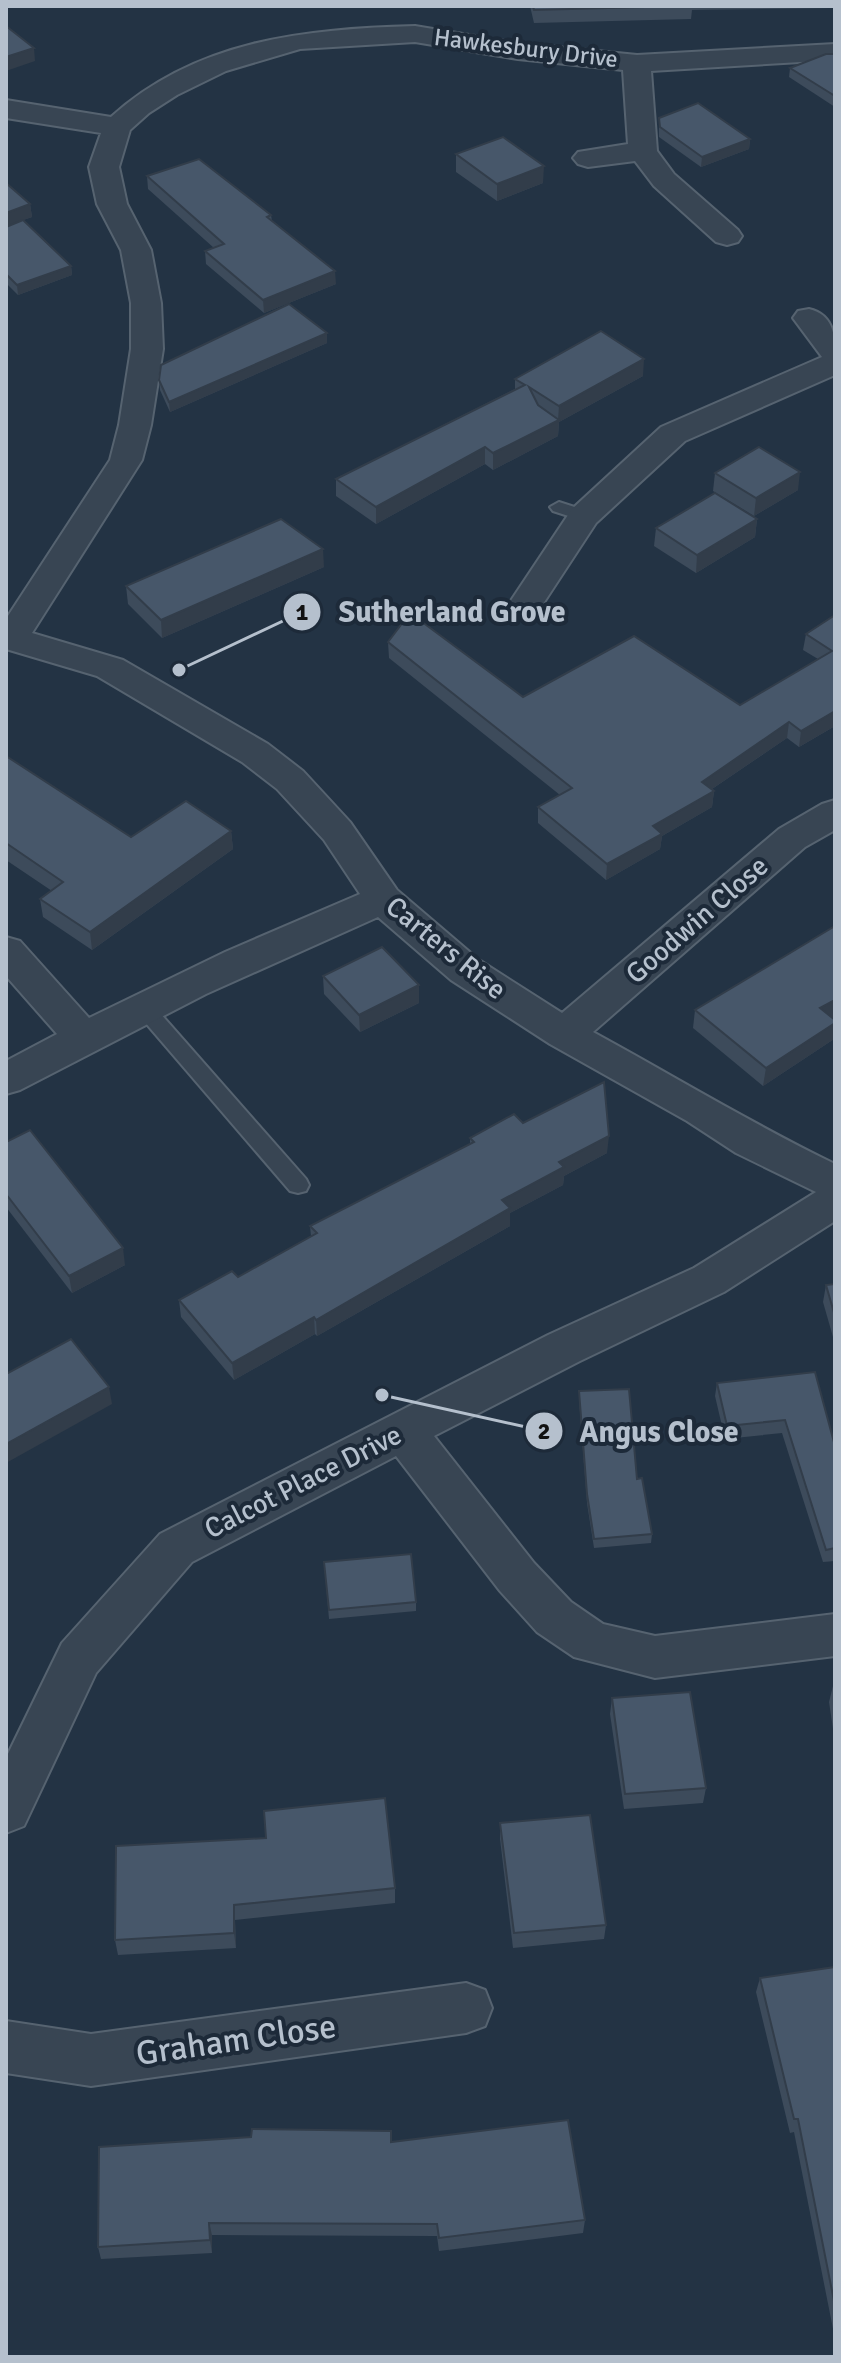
<svg xmlns="http://www.w3.org/2000/svg" width="841" height="2363" viewBox="0 0 841 2363" font-family="Signika,sans-serif">
  <style>
    .lines { fill: none; stroke-linecap: round; stroke-linejoin: round }
    .service-casing { stroke: #566370; stroke-width: 4 }
    .minor-casing { stroke: #566370; stroke-width: 4 }
    .service { fill: #384553; fill-rule: evenodd }
    .minor { fill: #384553; fill-rule: evenodd }
    .wall { fill: #3d4b5b }
    .shaded-wall { fill: #323d4a }
    .building { fill: #47576a; stroke: #323d4a; stroke-width: 2 }
    .labels { text-anchor: middle; dominant-baseline: central; stroke-width: 8; stroke-linejoin: round; paint-order: stroke }
    .far-street-label { font-size: 24px; fill: #b5c0cd; stroke: #1d2a39 }
    .street-label { font-size: 28px; fill: #b5c0cd; stroke: #1d2a39 }
    .near-street-label { font-size: 34px; fill: #b5c0cd; stroke: #1d2a39 }
    .leader { fill: none; stroke: #b5c0cd; stroke-width: 3 }
    .callout-dot { fill: #b5c0cd; stroke: #1d2a39; stroke-width: 3 }
    .mark-label { font-size: 24px; text-anchor: middle; font-weight: bold; fill: #111 }
    .callout-label { font-size: 30px; text-anchor: middle; font-weight: bold; fill: #b5c0cd; stroke: #1d2a39; stroke-width: 8; stroke-linejoin: round; paint-order: stroke }
  </style>
  <rect width="100%" height="100%" fill="#233344"/>
  <g class="lines">
    <g class="service-casing">
      <g id="service">
        <polygon points="559,502 590,512 593,516 584,521 553,511 550,507"/>
        <polygon points="145,1001 152,1004 306,1179 309,1185 306,1191 298,1193 290,1191 138,1014 135,1009 138,1004"/>
      </g>
    </g>
    <g class="minor-casing">
      <g id="minor">
        <path d="M415 26 518 43 637 55 835 44V60L651 71 657 151 674 174 738 230 742 236 738 242 727 245 716 242 654 186 635 161 588 167 578 164 573 158 578 152 628 144 623 70 518 59 415 42 300 49 226 71 177 95 149 113 130 130 119 167 127 204 151 250 161 303 163 349 151 425 142 460 32 633 123 660 268 744 303 771 350 822 397 890 479 960 562 1013 779 829 822 804 835 800V830L805 847 593 1032C674 1076 752 1124 835 1164V1221L724 1292 580 1361 434 1436 534 1563 571 1602 603 1624 655 1636 835 1614V1656L655 1678 574 1657 537 1632 500 1591 396 1456 192 1562 96 1673 24 1826 6 1833V1758L62 1643 160 1534 548 1335 694 1268 816 1192 736 1153 687 1121 550 1044 451 980 378 917 206 994 20 1090 6 1094V1061L57 1034 6 976V937L20 941 89 1018 225 952 360 894 324 840 277 789 242 762 97 676 6 649V619L110 460 119 425 131 349V303L121 250 97 204 89 167 101 133 6 118V100L111 117C196 40 305 29 415 26Z"/>
        <path d="M809 309C840 316 835 349 835 375L685 441 596 523 539 610 527 613 515 610 510 602 572 509 661 427 822 357 793 318 798 311Z"/>
        <polygon points="466,1983 485,1990 492,2008 485,2026 466,2033 91,2086 6,2073 6,2021 91,2034"/>
      </g>
    </g>
    <use href="#service" class="service"/>
    <use href="#minor" class="minor"/>
  </g>
  <g class="wall">
    <polygon points="530,6 835,6 835,8 692,10 691,19 534,23"/>
    <polygon points="835,54 835,107 789,77 790,68"/>
    <polygon points="659,118 750,139 749,149 701,167 659,137"/>
    <polygon points="456,154 543,183 497,201 456,172"/>
    <polygon points="147,176 271,215 272,221 336,284 264,313 206,264 205,251 214,248 148,189"/>
    <polygon points="30,204 32,217 23,220 71,266 72,275 18,295 6,283 6,227"/>
    <polygon points="327,333 327,343 170,412 160,390 159,380"/>
    <polygon points="643,376 559,422 558,436 493,470 485,464 376,524 336,496 336,479 515,389 515,379"/>
    <polygon points="715,473 798,490 754,516 713,491"/>
    <polygon points="757,519 755,537 696,573 654,546 656,528"/>
    <polygon points="324,567 162,638 128,604 126,586"/>
    <polygon points="835,615 835,726 799,747 787,738 712,789 714,791 712,807 662,836 660,849 606,880 538,823 538,807 560,795 389,658 388,642 523,697 740,705 818,659 803,650 806,634"/>
    <polygon points="6,756 131,837 231,831 233,849 92,950 43,917 40,899 52,891 6,860"/>
    <polygon points="323,976 419,1003 360,1032 324,994"/>
    <polygon points="695,1010 832,1018 834,1039 763,1086 693,1028"/>
    <polygon points="523,1123 607,1153 564,1176 563,1185 510,1213 510,1226 317,1336 315,1334 234,1380 181,1317 179,1300 238,1277 311,1236 310,1226 470,1144 470,1138"/>
    <polygon points="6,1142 125,1265 72,1293 6,1207"/>
    <polygon points="835,1284 835,1344 823,1302 826,1285"/>
    <polygon points="717,1383 835,1446 835,1561 823,1562 782,1433 725,1439 715,1396"/>
    <polygon points="579,1391 637,1479 652,1534 651,1543 594,1548 587,1503 579,1400"/>
    <polygon points="324,1562 416,1602 416,1611 329,1619"/>
    <polygon points="833,1686 835,1686 835,1742 829,1702"/>
    <polygon points="612,1698 706,1788 703,1803 624,1809 610,1714"/>
    <polygon points="500,1823 606,1925 604,1939 513,1948 500,1839"/>
    <polygon points="266,1838 395,1888 395,1903 235,1920 236,1948 118,1955 115,1940"/>
    <polygon points="835,1967 835,2339 794,2132 790,2133 756,1992 760,1978"/>
    <polygon points="392,2142 585,2220 583,2233 439,2251 437,2236 212,2235 212,2253 101,2259 98,2247"/>
  </g>
  <g class="shaded-wall">
    <polygon points="34,48 35,61 6,71 6,57"/>
    <polygon points="750,139 749,149 701,167 702,157"/>
    <polygon points="544,166 543,183 497,201 497,184"/>
    <polygon points="30,204 32,217 6,226 6,213"/>
    <polygon points="71,266 72,275 18,295 17,285"/>
    <polygon points="335,271 336,284 264,313 263,300"/>
    <polygon points="327,333 327,343 170,412 169,402"/>
    <polygon points="644,359 643,376 559,422 558,436 493,470 493,453 558,420 559,406"/>
    <polygon points="485,447 485,464 376,524 376,507"/>
    <polygon points="800,472 798,490 754,516 756,498"/>
    <polygon points="757,519 755,537 696,573 697,555"/>
    <polygon points="323,549 324,567 162,638 161,620"/>
    <polygon points="835,711 835,726 799,747 801,731"/>
    <polygon points="789,722 787,738 700,797 702,782"/>
    <polygon points="714,791 712,807 662,836 660,849 606,880 607,864 653,826"/>
    <polygon points="231,831 233,849 92,950 90,932"/>
    <polygon points="419,985 419,1003 360,1032 359,1015"/>
    <polygon points="835,1000 835,1016 818,1026 820,1008"/>
    <polygon points="835,1023 834,1039 763,1086 766,1068"/>
    <polygon points="609,1136 607,1153 564,1176 563,1185 510,1213 510,1226 317,1336 316,1320 559,1162"/>
    <polygon points="123,1248 125,1265 72,1293 69,1276"/>
    <polygon points="314,1317 315,1334 234,1380 232,1363"/>
    <polygon points="109,1387 112,1404 6,1463 6,1444"/>
    <polygon points="234,1905 235,1920 236,1948 234,1933"/>
    <polygon points="209,2223 212,2235 212,2253 210,2240"/>
  </g>
  <g class="building">
    <polygon points="533,6 683,6 534,10"/>
    <polygon points="6,26 34,48 6,57"/>
    <polygon points="826,54 835,54 835,96 790,68"/>
    <polygon points="698,103 750,139 702,157 660,127 659,118"/>
    <polygon points="503,137 544,166 497,184 456,154"/>
    <polygon points="199,159 271,215 267,217 335,271 263,300 205,251 224,244 147,176"/>
    <polygon points="6,183 30,204 6,213"/>
    <polygon points="23,220 71,266 17,285 6,274 6,227"/>
    <polygon points="289,304 327,333 169,402 159,380 161,365"/>
    <polygon points="601,331 644,359 559,406 529,387 538,405 559,420 493,453 485,447 376,507 336,479 525,385 515,379"/>
    <polygon points="759,447 800,472 756,498 715,473"/>
    <polygon points="715,493 757,519 697,555 656,528"/>
    <polygon points="281,519 323,549 161,620 126,586"/>
    <polygon points="410,613 523,697 634,636 740,705 832,651 806,634 835,615 835,711 801,731 789,722 702,782 714,791 653,826 662,834 607,864 538,807 572,788 388,642"/>
    <polygon points="6,756 131,837 186,801 231,831 90,932 40,899 63,882 6,843"/>
    <polygon points="835,926 835,1000 820,1008 835,1020 835,1023 766,1068 695,1010"/>
    <polygon points="382,947 419,985 359,1015 323,976"/>
    <polygon points="604,1082 609,1136 559,1162 564,1167 502,1200 510,1208 316,1320 314,1317 232,1363 179,1300 232,1271 238,1277 317,1233 310,1226 474,1142 470,1138 514,1114 523,1123"/>
    <polygon points="30,1130 123,1248 69,1276 6,1194 6,1142"/>
    <polygon points="835,1284 835,1316 826,1285"/>
    <polygon points="71,1339 109,1387 6,1444 6,1374"/>
    <polygon points="815,1372 835,1446 835,1548 826,1550 785,1420 727,1426 717,1383"/>
    <polygon points="629,1389 637,1479 642,1478 652,1534 594,1539 587,1494 579,1391"/>
    <polygon points="411,1554 416,1602 329,1610 324,1562"/>
    <polygon points="690,1692 706,1788 625,1794 612,1698"/>
    <polygon points="385,1798 395,1888 234,1905 234,1933 115,1940 116,1846 266,1838 264,1811"/>
    <polygon points="590,1815 606,1925 514,1933 500,1823"/>
    <polygon points="835,1967 835,2306 798,2119 794,2119 760,1978"/>
    <polygon points="568,2120 585,2220 439,2238 437,2224 209,2223 210,2240 98,2247 99,2147 251,2137 252,2129 391,2131 391,2142"/>
  </g>
  <g class="labels">
    <g class="far-street-label">
      <text transform="translate(526 48) rotate(7)">Hawkesbury Drive</text>
    </g>
    <g class="street-label">
      <text transform="translate(697 920) rotate(-41)">Goodwin Close</text>
      <text transform="translate(446 948) rotate(39)">Carters Rise</text>
      <text transform="translate(303 1482) rotate(-27)">Calcot Place Drive</text>
    </g>
    <g class="near-street-label">
      <text transform="translate(236 2040) rotate(-8)">Graham Close</text>
    </g>
  </g>
  <path class="leader" d="M179 670L302 612M382 1395L544 1431"/>
  <g class="callout-dot">
    <circle cx="179" cy="670" r="8"/>
    <circle cx="382" cy="1395" r="8"/>
    <circle cx="302" cy="612" r="20"/>
    <circle cx="544" cy="1431" r="20"/>
  </g>
  <g class="mark-label">
    <text x="302" y="620">1</text>
    <text x="544" y="1439">2</text>
  </g>
  <g class="callout-label">
    <text x="452" y="622">Sutherland Grove</text>
    <text x="659" y="1442">Angus Close</text>
  </g>
  <rect width="841" height="2363" fill="none" stroke="#b5c0cd" stroke-width="16"/>
</svg>
